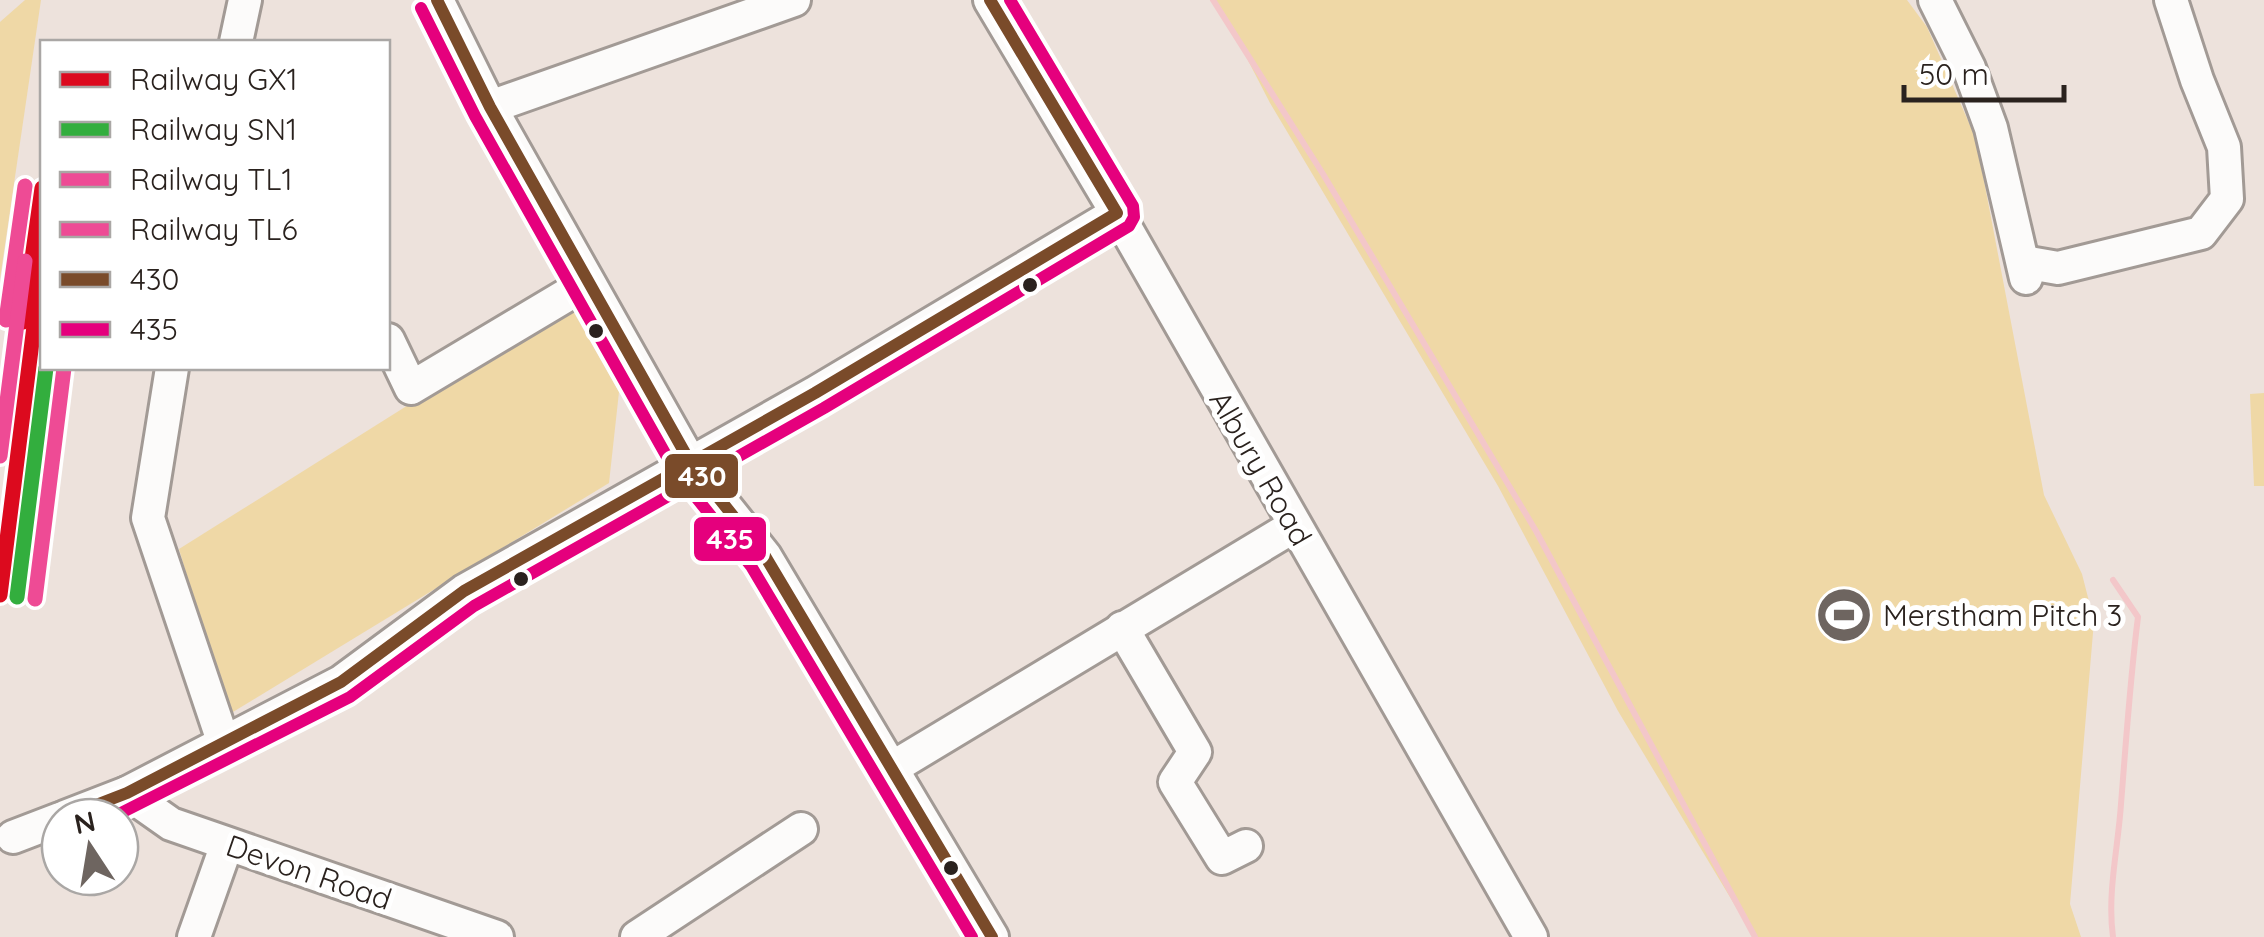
<svg xmlns="http://www.w3.org/2000/svg" width="2264" height="937" viewBox="0 0 2264 937" font-family="Quicksand,sans-serif">
  <style>
    .green { fill: #efd8a6 }
    .lines { fill: none; stroke-linecap: round; stroke-linejoin: round }
    .stream { stroke: #f3c7c9; stroke-width: 6 }
    .minor-casing { stroke: #a29a95; stroke-width: 38 }
    .minor { stroke: #fcfbfa; stroke-width: 32 }
    .bus-1-casing { stroke: #fff; stroke-width: 20 }
    .bus-2-casing { stroke: #fff; stroke-width: 20 }
    .bus-1 { stroke: #7a4b2a; stroke-width: 12 }
    .bus-2 { stroke: #e5007d; stroke-width: 12 }
    .rail-1-casing { stroke: #fff; stroke-width: 22 }
    .rail-2-casing { stroke: #fff; stroke-width: 22 }
    .rail-3-casing { stroke: #fff; stroke-width: 22 }
    .rail-4-casing { stroke: #fff; stroke-width: 22 }
    .rail-1 { stroke: #dc0a1e; stroke-width: 15 }
    .rail-2 { stroke: #33ae3e; stroke-width: 15 }
    .rail-3 { stroke: #ee4b95; stroke-width: 15 }
    .rail-4 { stroke: #ee4b95; stroke-width: 15 }
    .bus-dot { fill: #2a221e; stroke: #fff; stroke-width: 4 }
    .labels { text-anchor: middle; dominant-baseline: central; stroke-width: 10; stroke-linejoin: round; paint-order: stroke }
    .street-label { font-size: 30px; fill: #2a221e; stroke: #fff }
    .poi-label { font-size: 30px; fill: #2a221e; stroke: #fff; text-anchor: start }
    .line-badge { stroke: #fff; stroke-width: 4 }
    .badge-label { font-size: 28px; text-anchor: middle; font-weight: bold; fill: #fff }
  </style>
  <rect width="100%" height="100%" fill="#ede2dc"/>
  <g class="green">
    <polygon points="25,0 41,0 0,279 0,22"/>
    <polygon points="1212,0 1907,0 1927,27 1976,139 2044,495 2082,574 2094,621 2070,904 2081,937 1754,937 1618,711 1498,486 1270,103 1238,41"/>
    <polygon points="569,304 619,392 609,483 228,715 179,549"/>
    <polygon points="2264,393 2264,486 2254,486 2250,394"/>
  </g>
  <g class="lines">
    <g class="stream">
      <polyline points="1213,0 1323,174 1536,531 1755,937"/>
      <path d="M2113 937C2107 893 2118 849 2121 804 2126 742 2130 680 2138 617L2113 580"/>
    </g>
    <g class="minor-casing">
      <g id="minor">
        <polyline points="437,0 490,107 690,462 765,556 992,937"/>
        <polyline points="990,0 1117,213 1531,937"/>
        <polyline points="1935,0 1969,68 1991,128 2026,278"/>
        <polyline points="236,42 245,0"/>
        <polyline points="490,107 794,0"/>
        <polyline points="2023,262 2058,268 2201,233 2227,199 2224,147 2197,80 2171,0"/>
        <polyline points="388,340 411,388 587,283"/>
        <polyline points="172,368 148,518 224,744"/>
        <polyline points="1122,628 1195,752 1175,782 1222,858 1246,846"/>
        <polyline points="892,768 1294,526"/>
        <polyline points="127,793 171,824 497,937"/>
        <polyline points="65,817 127,793 341,682 464,591 815,393 1117,213"/>
        <polyline points="13,837 60,819"/>
        <polyline points="194,937 227,844"/>
        <polyline points="637,937 801,829"/>
      </g>
    </g>
    <use href="#minor" class="minor"/>
    <g class="bus-1-casing">
      <g id="bus-1">
        <polyline points="437,0 490,107 690,462 765,556 992,937"/>
        <polyline points="65,817 127,793 341,682 464,591 815,393 1117,213 990,0"/>
      </g>
    </g>
    <g class="bus-2-casing">
      <g id="bus-2">
        <polyline points="421,8 475,116 675,471 751,566 972,937"/>
        <polyline points="113,817 350,697 474,606 824,408 1129,226 1134,217 1133,206 1010,0"/>
      </g>
    </g>
    <use href="#bus-1" class="bus-1"/>
    <use href="#bus-2" class="bus-2"/>
    <g class="rail-1-casing">
      <g id="rail-1">
        <polyline points="23,322 42,188"/>
        <polyline points="0,595 42,263"/>
      </g>
    </g>
    <g class="rail-2-casing">
      <polyline id="rail-2" points="17,597 46,368"/>
    </g>
    <g class="rail-3-casing">
      <g id="rail-3">
        <polyline points="6,320 25,186"/>
        <polyline points="0,456 25,261"/>
      </g>
    </g>
    <g class="rail-4-casing">
      <polyline id="rail-4" points="35,599 64,368"/>
    </g>
    <use href="#rail-1" class="rail-1"/>
    <use href="#rail-2" class="rail-2"/>
    <use href="#rail-3" class="rail-3"/>
    <use href="#rail-4" class="rail-4"/>
  </g>
  <defs>
    <g id="stadium-disc" transform="scale(2.875)"><circle r="9.5" fill="#6e6560" stroke="#fff"/><path d="M0-5a6.5 5 0 1 0 0 10a6.5 5 0 1 0 0-10ZM-3.5-1.8h7v3.6h-7Z" fill="#fff"/></g>
  </defs>
  <g fill-rule="evenodd">
    <use href="#stadium-disc" x="1844" y="615"/>
  </g>
  <g class="bus-dot">
    <circle cx="1030" cy="285" r="9"/>
    <circle cx="596" cy="331" r="9"/>
    <circle cx="521" cy="579" r="9"/>
    <circle cx="951" cy="868" r="9"/>
  </g>
  <g class="labels">
    <g class="street-label">
      <text transform="translate(1261 468) rotate(60)">Albury Road</text>
      <text transform="translate(309 872) rotate(19)">Devon Road</text>
    </g>
    <g class="poi-label">
      <text x="1883" y="615">Merstham Pitch 3</text>
    </g>
  </g>
  <g class="line-badge">
    <rect x="663" y="452" width="77" height="48" rx="10" fill="#7a4b2a"/>
    <rect x="692" y="515" width="76" height="48" rx="10" fill="#e5007d"/>
  </g>
  <g class="badge-label">
    <text x="702" y="486">430</text>
    <text x="730" y="549">435</text>
  </g>
  <rect x="40" y="40" width="350" height="330" fill="#ffffff" stroke="#aaa7a5" stroke-width="2.5"/>
  <rect x="60" y="72" width="50" height="15" fill="#dc0a1e" stroke="#aaa7a5" stroke-width="2.5"/>
  <text x="130" y="90" font-size="30" fill="#2a221e">Railway GX1</text>
  <rect x="60" y="122" width="50" height="15" fill="#33ae3e" stroke="#aaa7a5" stroke-width="2.5"/>
  <text x="130" y="140" font-size="30" fill="#2a221e">Railway SN1</text>
  <rect x="60" y="172" width="50" height="15" fill="#ee4b95" stroke="#aaa7a5" stroke-width="2.5"/>
  <text x="130" y="190" font-size="30" fill="#2a221e">Railway TL1</text>
  <rect x="60" y="222" width="50" height="15" fill="#ee4b95" stroke="#aaa7a5" stroke-width="2.5"/>
  <text x="130" y="240" font-size="30" fill="#2a221e">Railway TL6</text>
  <rect x="60" y="272" width="50" height="15" fill="#7a4b2a" stroke="#aaa7a5" stroke-width="2.5"/>
  <text x="130" y="290" font-size="30" fill="#2a221e">430</text>
  <rect x="60" y="322" width="50" height="15" fill="#e5007d" stroke="#aaa7a5" stroke-width="2.5"/>
  <text x="130" y="340" font-size="30" fill="#2a221e">435</text>
  <g transform="translate(90 847) rotate(348)"><circle r="48" fill="#ffffff" stroke="#aaa7a5" stroke-width="2.5"/>
  <path d="M0-8L18 38L0 25L-18 38Z" fill="#6e6560"/>
  <text y="-15" font-size="28" font-weight="bold" text-anchor="middle" fill="#2a221e">N</text>
  </g>
  <path d="M1904 85v15h160v-15" fill="none" stroke="#2a221e" stroke-width="5"/>
  <text x="1919" y="85" font-size="30" fill="#2a221e" stroke="#ffffff" stroke-width="8" paint-order="stroke">50 m</text>
</svg>
